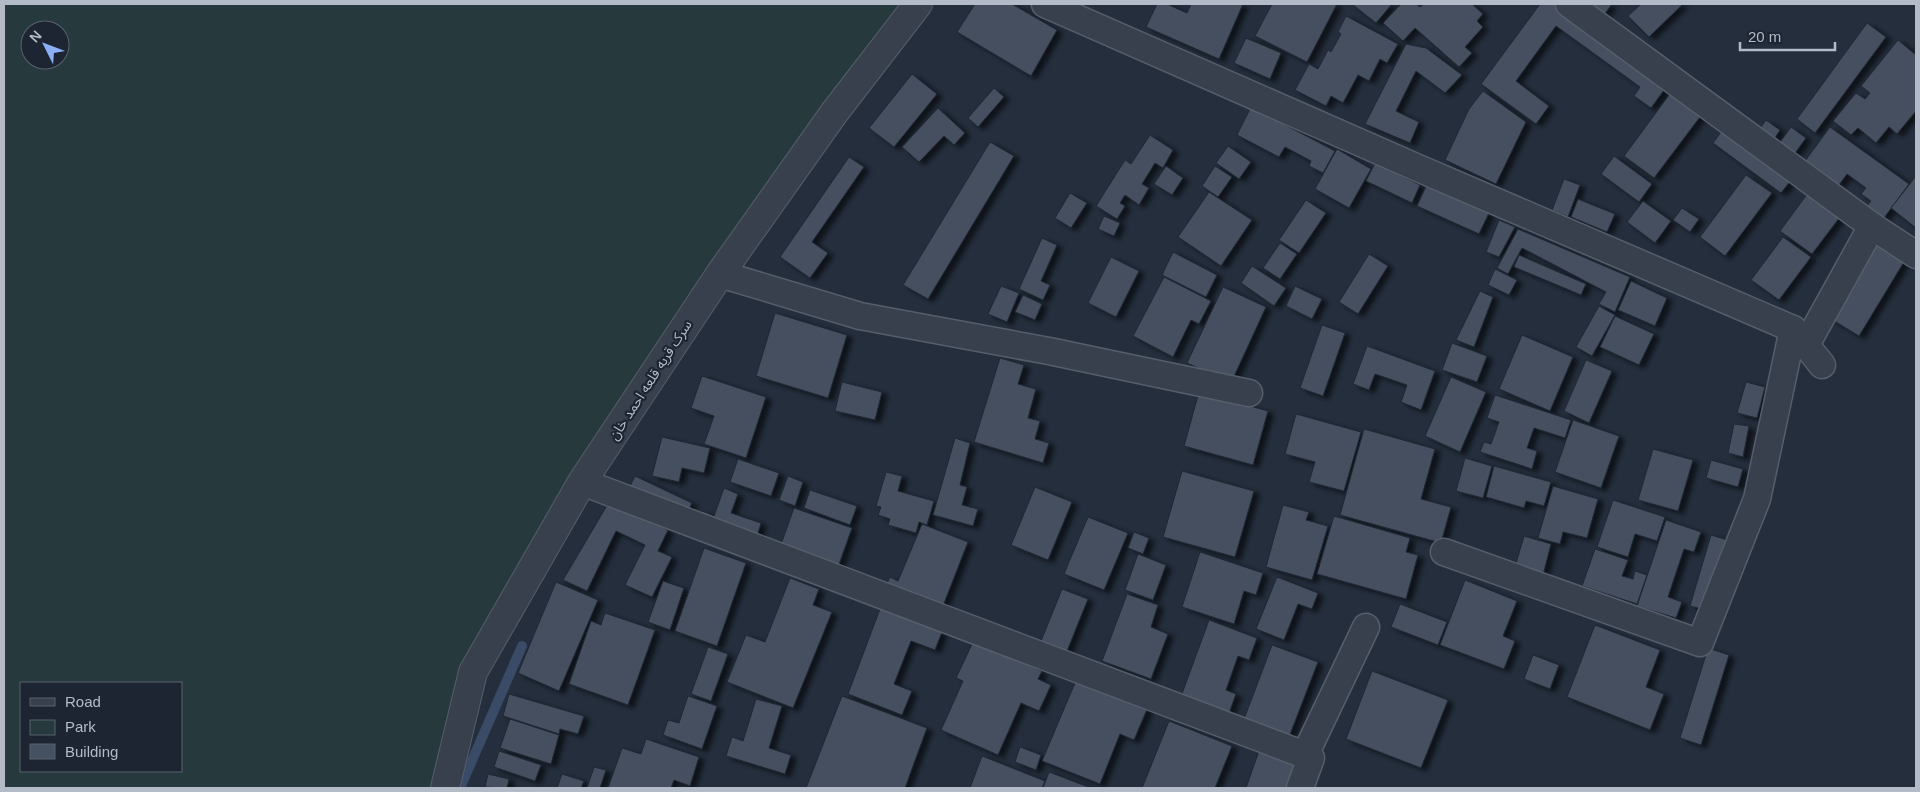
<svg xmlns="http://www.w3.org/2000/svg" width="1920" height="792" viewBox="0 0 1920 792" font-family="Arial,'Noto Sans Arabic',sans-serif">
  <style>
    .green { fill: #263a3e; fill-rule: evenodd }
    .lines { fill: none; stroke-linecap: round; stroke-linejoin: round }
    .stream { stroke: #394b66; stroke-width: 10 }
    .building { fill: #455061; stroke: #1f2734; filter: url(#shadow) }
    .minor-casing { stroke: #565e6b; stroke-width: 29 }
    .tertiary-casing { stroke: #565e6b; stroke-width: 30 }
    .minor { stroke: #38404d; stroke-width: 26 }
    .tertiary { stroke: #38404d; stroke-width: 28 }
    .labels { text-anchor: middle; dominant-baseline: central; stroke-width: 4.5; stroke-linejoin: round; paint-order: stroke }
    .street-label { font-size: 14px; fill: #b4bbc8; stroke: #1d2532 }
  </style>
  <defs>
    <filter id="shadow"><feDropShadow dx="5.5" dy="3" stdDeviation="2.5" flood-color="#0009"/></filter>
  </defs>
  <rect width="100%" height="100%" fill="#242e3d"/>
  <path class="green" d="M4 4H918L834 113 473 672 445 788H4ZM30 30H60V60H30ZM21 683H181V771H21Z"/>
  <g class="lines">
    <polyline class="stream" points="460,788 522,646"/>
  </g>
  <g class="building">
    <polygon points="975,4 1012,4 1057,30 1031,76 957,32"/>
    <polygon points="1157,4 1167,4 1187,13 1191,4 1243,4 1219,59 1146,27"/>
    <polygon points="1272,4 1337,4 1307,62 1255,36"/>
    <polygon points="1352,4 1392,4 1376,23"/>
    <polygon points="1401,4 1416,4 1420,7 1424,4 1472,4 1483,14 1477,21 1483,27 1465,47 1472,53 1459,67 1415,28 1403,41 1383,23"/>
    <polygon points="1540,4 1556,4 1667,86 1651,108 1634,96 1640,87 1556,26 1516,81 1549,106 1536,124 1481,84"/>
    <polygon points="1588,4 1612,4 1604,15"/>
    <polygon points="1641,4 1683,4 1649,37 1628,16"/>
    <polygon points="1346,16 1398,44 1387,63 1380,59 1369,81 1358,75 1343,103 1331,96 1326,106 1295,90 1309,64 1318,69 1328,50 1331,52 1341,34 1338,32"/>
    <polygon points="1867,23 1886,37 1815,133 1797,119"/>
    <polygon points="1246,38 1281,53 1270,79 1234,63"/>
    <polygon points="1898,40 1916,55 1916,111 1897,134 1889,127 1876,143 1858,128 1851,135 1833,121 1856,93 1865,99 1870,93 1861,86"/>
    <polygon points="1406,44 1426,48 1462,75 1445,93 1416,71 1396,111 1419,122 1410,143 1365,124"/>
    <polygon points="912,74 937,94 894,147 869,128"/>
    <polygon points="994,88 1004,97 978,127 968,118"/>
    <polygon points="1483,91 1526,122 1496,184 1445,160 1469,109"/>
    <polygon points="1672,91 1703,113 1654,178 1624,156"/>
    <polygon points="1251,107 1335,151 1323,173 1309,166 1311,161 1285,147 1279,157 1237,135"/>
    <polygon points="938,108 965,133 954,145 944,136 919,162 902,147"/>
    <polygon points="1766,120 1780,130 1773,141 1758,131"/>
    <polygon points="1791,127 1806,138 1793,156 1778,145"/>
    <polygon points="1830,127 1909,184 1884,218 1867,206 1871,201 1861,194 1866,188 1847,174 1839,185 1805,161"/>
    <polygon points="1724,128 1792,179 1781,193 1713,143"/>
    <polygon points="1150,135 1173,150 1163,168 1155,163 1142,184 1149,188 1139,205 1125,195 1120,203 1125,206 1117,219 1096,206 1125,160 1131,164"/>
    <polygon points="990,142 1014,156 928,299 903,285"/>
    <polygon points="1228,146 1251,162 1239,179 1216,163"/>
    <polygon points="1337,149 1371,169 1349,208 1315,189"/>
    <polygon points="1614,156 1652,184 1639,202 1601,174"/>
    <polygon points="849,157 864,167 812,242 828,253 810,278 780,257"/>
    <polygon points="1375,163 1420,185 1412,203 1366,181"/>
    <polygon points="1166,166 1183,178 1172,195 1154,184"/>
    <polygon points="1215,166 1232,177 1218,197 1202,186"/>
    <polygon points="1746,175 1772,193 1725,256 1700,237"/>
    <polygon points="1916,176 1916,228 1891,208"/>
    <polygon points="1564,179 1580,185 1568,217 1552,210"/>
    <polygon points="1427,184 1489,213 1479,234 1417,206"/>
    <polygon points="1209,192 1252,220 1221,266 1178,237"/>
    <polygon points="1070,193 1087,203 1071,228 1055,218"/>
    <polygon points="1808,193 1840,217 1812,254 1780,231"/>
    <polygon points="1578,199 1615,214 1607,232 1571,217"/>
    <polygon points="1306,200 1326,213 1299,253 1279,240"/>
    <polygon points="1643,201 1671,221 1655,243 1627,222"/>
    <polygon points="1682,208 1699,219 1690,232 1673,220"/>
    <polygon points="1104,216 1120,223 1114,236 1098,229"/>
    <polygon points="1499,220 1515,227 1499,257 1486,252"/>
    <polygon points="1518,229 1630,277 1615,312 1599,304 1606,292 1522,248 1508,274 1497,268"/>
    <polygon points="1874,236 1907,257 1859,336 1826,316"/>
    <polygon points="1783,237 1811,257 1779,300 1751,280"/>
    <polygon points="1042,238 1057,245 1041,281 1050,285 1043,300 1019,289"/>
    <polygon points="1280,243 1297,254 1280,279 1263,268"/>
    <polygon points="1173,252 1217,275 1206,297 1162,275"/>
    <polygon points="1369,254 1388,266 1358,314 1339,302"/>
    <polygon points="1519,255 1586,284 1581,295 1514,267"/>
    <polygon points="1111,257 1139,271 1116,317 1088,303"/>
    <polygon points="1252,266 1286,288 1274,306 1241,283"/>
    <polygon points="1495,269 1517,280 1509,295 1488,285"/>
    <polygon points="1164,277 1211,301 1199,324 1191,320 1173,357 1133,336"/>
    <polygon points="1631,281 1667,298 1655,326 1618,310"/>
    <polygon points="1001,286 1019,293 1007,322 988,314"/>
    <polygon points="1295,286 1322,299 1312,319 1286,306"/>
    <polygon points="1223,287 1266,307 1231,383 1187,363"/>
    <polygon points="1480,291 1493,297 1474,347 1456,340"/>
    <polygon points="1023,295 1042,304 1035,320 1015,312"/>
    <polygon points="1599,306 1615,315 1592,356 1576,347"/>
    <polygon points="775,313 847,335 828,398 756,376"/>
    <polygon points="1615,316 1654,334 1639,365 1600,347"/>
    <polygon points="1322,325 1345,333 1323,396 1300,388"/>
    <polygon points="1522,335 1573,357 1550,411 1499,389"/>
    <polygon points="1452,343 1487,356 1477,382 1442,370"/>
    <polygon points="1367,346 1435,371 1421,410 1401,402 1407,385 1375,374 1369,390 1353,384"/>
    <polygon points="1000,358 1024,365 1018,384 1036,389 1028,418 1040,421 1035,439 1049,443 1043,463 974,442"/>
    <polygon points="1586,360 1612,371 1589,423 1564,411"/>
    <polygon points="702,376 766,397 746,458 704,444 714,416 691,408"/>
    <polygon points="1451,377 1486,392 1460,452 1425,436"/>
    <polygon points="842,382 882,392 875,420 835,411"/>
    <polygon points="1746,382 1765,387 1757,418 1737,413"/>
    <polygon points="1199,392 1268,411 1253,465 1184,446"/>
    <polygon points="1495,395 1571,420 1565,438 1534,428 1527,448 1537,451 1532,469 1480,452 1484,442 1491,444 1499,422 1487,418"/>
    <polygon points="1296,414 1361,432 1344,491 1309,482 1315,462 1285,454"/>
    <polygon points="1573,420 1619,436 1601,488 1555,472"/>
    <polygon points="1734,424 1749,426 1743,457 1728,453"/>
    <polygon points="1364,429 1435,449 1421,499 1451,507 1441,543 1340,515"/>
    <polygon points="662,437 710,448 704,473 682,468 679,482 652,476"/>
    <polygon points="955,438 970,443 960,485 967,487 962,505 978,509 973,526 933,515"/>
    <polygon points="1653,449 1693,460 1678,511 1638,500"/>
    <polygon points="1465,458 1492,466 1483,498 1456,491"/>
    <polygon points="738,459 779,473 771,496 730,482"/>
    <polygon points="1711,460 1743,469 1738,487 1706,478"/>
    <polygon points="1494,466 1551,482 1544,506 1526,501 1524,508 1486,497"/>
    <polygon points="1182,471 1254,491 1235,557 1163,537"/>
    <polygon points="886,472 902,476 898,491 934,501 927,525 919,522 916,533 888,525 890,519 878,515 881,507 876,506"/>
    <polygon points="635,476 692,503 686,517 628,490"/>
    <polygon points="788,476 803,482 795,506 779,500"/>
    <polygon points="1553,486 1598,499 1587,538 1563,532 1560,544 1538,538"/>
    <polygon points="1035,487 1072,502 1048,560 1011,545"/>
    <polygon points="724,488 738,494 731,513 761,523 756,540 699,520 702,511 714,516"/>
    <polygon points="810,490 857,506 850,525 804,508"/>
    <polygon points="1613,500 1665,517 1657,541 1635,534 1628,557 1597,547"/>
    <polygon points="609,502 668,530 658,551 672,557 652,597 625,585 645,545 616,531 587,591 563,580"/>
    <polygon points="1283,505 1309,512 1306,520 1328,526 1312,580 1266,567"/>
    <polygon points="794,508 852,528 837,570 779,550"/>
    <polygon points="1334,516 1410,538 1406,552 1418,555 1406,599 1317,574"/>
    <polygon points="1088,517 1128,533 1104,590 1064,574"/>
    <polygon points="1666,520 1701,532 1694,552 1684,549 1668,597 1682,602 1676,618 1637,606"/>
    <polygon points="922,524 968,542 941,611 885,588 890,577 898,581"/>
    <polygon points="1134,532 1149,538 1143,554 1128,548"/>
    <polygon points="1711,535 1731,541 1710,611 1690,606"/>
    <polygon points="1524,536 1551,544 1543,575 1515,567"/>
    <polygon points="704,548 746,563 717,646 675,631"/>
    <polygon points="1595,549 1628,560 1622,576 1633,579 1635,571 1647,575 1637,604 1582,586"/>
    <polygon points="1200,552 1263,573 1256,595 1244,591 1234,624 1182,607"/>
    <polygon points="1138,554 1166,565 1153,600 1125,590"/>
    <polygon points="1277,577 1318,593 1312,609 1298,604 1284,640 1256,629"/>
    <polygon points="790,578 819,589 813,605 832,612 793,708 727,682 746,635 765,642"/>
    <polygon points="1465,580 1517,601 1503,636 1515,641 1504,669 1440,645"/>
    <polygon points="663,581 684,588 670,630 648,622"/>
    <polygon points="556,582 598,600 559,691 518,673"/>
    <polygon points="1062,589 1088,599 1065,656 1039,646"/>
    <polygon points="1127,594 1158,605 1151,627 1168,634 1151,679 1102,661"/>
    <polygon points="1400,604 1447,622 1438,645 1391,627"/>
    <polygon points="880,609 942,632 935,650 911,641 894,684 912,691 902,715 848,694"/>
    <polygon points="605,613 655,630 628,705 569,684 591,621 601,625"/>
    <polygon points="1209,620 1257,638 1249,660 1238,656 1226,690 1236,694 1228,716 1180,699"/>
    <polygon points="1595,625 1660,650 1646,687 1664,694 1650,730 1567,697"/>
    <polygon points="974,640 1042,671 1038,679 1051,685 1039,711 1021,703 998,755 941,730 963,681 956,678"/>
    <polygon points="1272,645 1318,662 1289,737 1244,719"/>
    <polygon points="708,647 728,654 711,701 691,694"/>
    <polygon points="1708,648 1729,655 1701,745 1680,738"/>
    <polygon points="1533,655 1559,665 1550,689 1524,679"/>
    <polygon points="1372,671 1448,700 1421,768 1346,739"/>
    <polygon points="1077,678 1148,707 1134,740 1120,734 1100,784 1042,761"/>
    <polygon points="509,694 584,716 578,734 560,729 559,734 503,716"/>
    <polygon points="688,696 717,706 702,749 663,735 668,720 679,723"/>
    <polygon points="842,696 927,728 905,788 806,788"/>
    <polygon points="756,699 782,706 769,748 791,755 785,774 726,756 732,737 743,741"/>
    <polygon points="510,719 559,735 551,764 500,748"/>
    <polygon points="1169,721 1232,746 1215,788 1142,788"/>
    <polygon points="646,739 699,757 690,786 674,780 671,788 608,788 622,748 641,754"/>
    <polygon points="1020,747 1041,755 1036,770 1015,762"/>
    <polygon points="1260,748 1305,764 1296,788 1246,788"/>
    <polygon points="499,751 541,765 535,781 494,767"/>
    <polygon points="982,756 1045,781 1042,788 970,788"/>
    <polygon points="594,767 606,770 600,788 587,788"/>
    <polygon points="1049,772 1091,788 1043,788"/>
    <polygon points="488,774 509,779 507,788 485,787"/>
    <polygon points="562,774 584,781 581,788 557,788"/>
  </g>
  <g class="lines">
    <g class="minor-casing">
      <g id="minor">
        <polyline points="1045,4 1418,168 1793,329 1822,365"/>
        <polyline points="1569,4 1872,226 1916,255"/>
        <polyline points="720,274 860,316 1049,351 1249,393"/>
        <polyline points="1806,345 1872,226"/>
        <polyline points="582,482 1305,755"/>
        <polyline points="1444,552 1700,643 1757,499 1793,329"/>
        <polyline points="1300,788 1311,758 1305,755 1366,627"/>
      </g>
    </g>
    <g class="tertiary-casing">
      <polyline id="tertiary" points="445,788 473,672 582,482 720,274 834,113 918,4"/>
    </g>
    <use href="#minor" class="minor"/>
    <use href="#tertiary" class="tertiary"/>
  </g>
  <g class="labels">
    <g class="street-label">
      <text transform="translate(650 380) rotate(-57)">سرک قریه قلعه احمد خان</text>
    </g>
  </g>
  <rect width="1920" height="792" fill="none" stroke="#b4bbc8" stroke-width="10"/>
  <rect x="20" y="682" width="162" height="90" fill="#1d2532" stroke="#59616e"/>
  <rect x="30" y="698" width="25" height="8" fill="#38404d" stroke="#59616e"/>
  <text x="65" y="707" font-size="15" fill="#b4bbc8">Road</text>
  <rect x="30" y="720" width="25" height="15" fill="#263a3e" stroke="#59616e"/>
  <text x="65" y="732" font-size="15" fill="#b4bbc8">Park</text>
  <rect x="30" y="744" width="25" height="15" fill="#455061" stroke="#59616e"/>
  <text x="65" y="757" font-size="15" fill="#b4bbc8">Building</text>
  <g transform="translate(45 45) rotate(312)"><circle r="24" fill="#1d2532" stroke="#59616e"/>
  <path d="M0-4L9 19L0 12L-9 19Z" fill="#8bb0f6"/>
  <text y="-8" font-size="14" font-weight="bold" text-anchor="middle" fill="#b4bbc8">N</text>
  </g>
  <path d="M1740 42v8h95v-8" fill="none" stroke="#b4bbc8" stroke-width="2.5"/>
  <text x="1748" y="42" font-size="15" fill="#b4bbc8" stroke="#1d2532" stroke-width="4" paint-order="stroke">20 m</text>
</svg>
